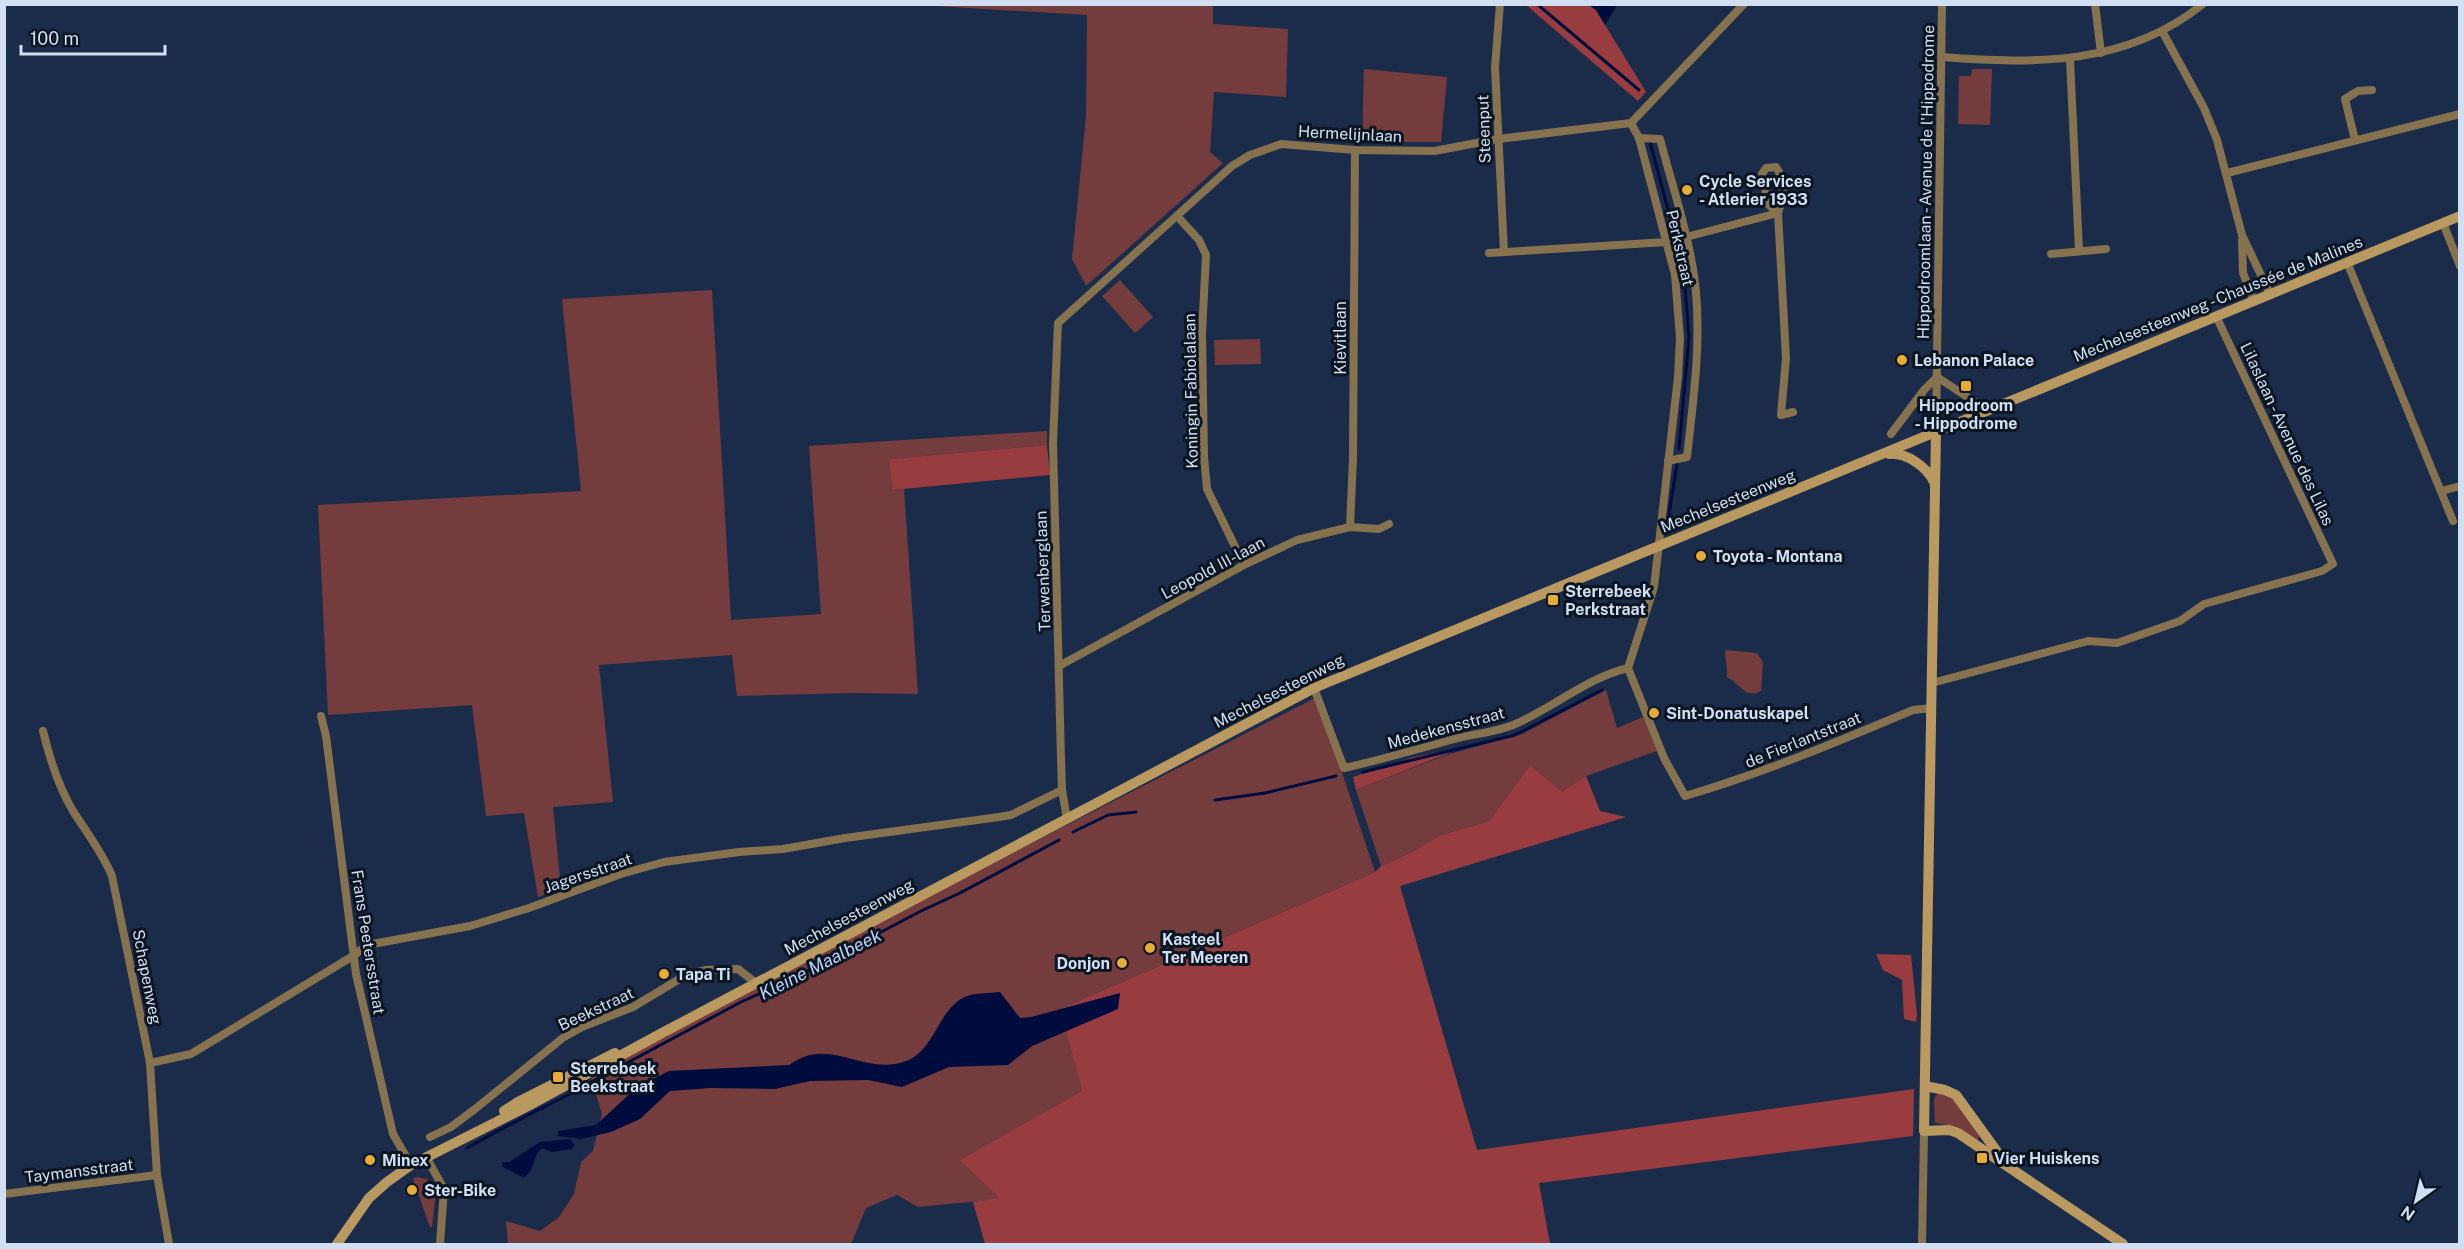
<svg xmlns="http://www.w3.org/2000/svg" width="2464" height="1249" viewBox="0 0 2464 1249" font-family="'Public Sans',sans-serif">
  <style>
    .green { fill: #753c3d }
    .forest { fill: #993c40 }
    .water { fill: #000b3e }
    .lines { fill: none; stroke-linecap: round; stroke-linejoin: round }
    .stream { stroke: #000b3e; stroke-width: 3 }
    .minor { stroke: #86724f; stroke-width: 8 }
    .secondary { stroke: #ba9960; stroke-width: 10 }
    .poi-dot { fill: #e7ac36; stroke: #0c1522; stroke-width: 2 }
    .labels { text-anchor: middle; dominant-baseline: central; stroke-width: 6; stroke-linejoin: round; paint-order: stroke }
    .street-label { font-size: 16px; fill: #d2def2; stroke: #0c1522 }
    .poi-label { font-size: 16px; font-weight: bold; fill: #d2def2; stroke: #0c1522; text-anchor: start }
    .water-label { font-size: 18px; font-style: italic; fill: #bad2fa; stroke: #0c1522 }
  </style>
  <rect width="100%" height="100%" fill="#1a2c4a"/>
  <g class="green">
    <polygon points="918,5 1213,5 1213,24 1288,29 1286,97 1214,92 1210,152 1223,163 1086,286 1072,259 1086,116 1087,15"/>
    <polygon points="1364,69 1447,77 1441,142 1362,142"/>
    <polygon points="1972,69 1992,69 1990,125 1958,124 1959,76 1971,76"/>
    <polygon points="1120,280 1153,317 1135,333 1102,296"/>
    <polygon points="712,290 731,620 821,614 809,446 1047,431 1047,445 889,459 892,490 904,489 918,694 853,693 737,696 732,655 599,665 613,802 553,807 561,889 538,897 524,813 486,816 472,705 328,715 318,505 581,491 562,299"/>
    <polygon points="1260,339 1261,364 1215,365 1214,340"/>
    <path d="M1725 650 1757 653 1763 662 1761 691C1746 700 1739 683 1727 677 1728 667 1725 660 1725 650Z"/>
    <polygon points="1606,690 1617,728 1643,717 1657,751 1586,776 1562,793 1530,765 1489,821 1438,836 1414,851 1381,866 1356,790 1446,755 1522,734"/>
    <polygon points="1317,697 1375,872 1060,1009 1082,1091 961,1160 1000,1199 918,1207 897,1195 866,1208 851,1244 508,1244 506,1221 540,1231 559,1217 574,1194 581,1162 593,1151 602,1114 591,1078 641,1048 967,876"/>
    <polygon points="1943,1092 1956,1100 1980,1137 1977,1140 1947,1125 1935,1123 1934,1099 1936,1095"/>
    <polygon points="416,1177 427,1179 436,1193 432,1227 430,1227 413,1179"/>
  </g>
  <g class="forest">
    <polygon points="1526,5 1589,5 1596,10 1646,92 1638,101"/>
    <polygon points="1047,445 1050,475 892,490 889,459"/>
    <polygon points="1464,747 1356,790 1353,777 1414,757"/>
    <polygon points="1530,765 1562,792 1586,776 1600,811 1626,817 1400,886 1477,1150 1914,1089 1913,1136 1539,1183 1550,1244 985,1244 973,1202 999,1198 960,1160 1082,1091 1060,1009 1375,872 1381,866 1414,851 1438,836 1489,821"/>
    <polygon points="1876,954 1911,955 1917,1015 1916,1022 1904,1019 1902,980 1883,970"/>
  </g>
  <g class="water">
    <polygon points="1589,5 1617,5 1605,25 1596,10"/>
    <path d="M1000 992 1020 1018 1031 1017 1120 993 1118 1009 1032 1046 1008 1065 949 1067 902 1087 868 1080 810 1081 775 1089 710 1088 670 1091 640 1119 611 1132 581 1139 558 1136V1131L596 1125 637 1087 669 1071 789 1065C829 1036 859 1073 900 1063 936 1055 936 1008 967 996 977 993 990 993 1000 992Z"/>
    <path d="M570 1139 575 1145 572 1149 552 1152 542 1148C532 1156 536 1169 524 1178L503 1167 502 1162H509L540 1142Z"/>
  </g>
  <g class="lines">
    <g class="stream">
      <polyline points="1537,4 1639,90"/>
      <polyline points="1650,142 1674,232"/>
      <polyline points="1677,244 1685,286 1689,337 1679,449"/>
      <polyline points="1668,521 1677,464"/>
      <polyline points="1363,772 1515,735 1602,690"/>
      <polyline points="1215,800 1265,793 1336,776"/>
      <polyline points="1073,832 1108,815 1136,812"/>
      <polyline points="580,1088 741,1002 788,981 921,911 960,893 1059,840"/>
      <path d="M467 1148C501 1129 535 1111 570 1094"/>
    </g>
    <g class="minor">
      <polyline points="1500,4 1495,67 1504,252"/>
      <polyline points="2095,4 2101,53"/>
      <polyline points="2162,31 2204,108 2217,140 2242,235 2270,294"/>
      <path d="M1942 57C2035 64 2126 66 2203 4"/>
      <polyline points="2070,59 2079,251"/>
      <path d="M1631 123 1639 138 1675 275 1680 338 1678 377 1654 587 1628 668 1664 758 1685 796C1763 773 1837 742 1913 710L1931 708"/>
      <polyline points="1631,123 1744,4"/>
      <path d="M1639 138 1660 139C1673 189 1691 240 1696 292 1701 347 1693 402 1687 457L1668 461"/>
      <polyline points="2355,140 2345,99 2358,91 2372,90"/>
      <polyline points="2227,173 2460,114"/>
      <path d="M1778 213 1768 204 1762 174 1766 168 1776 167C1785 178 1783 200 1778 213L1786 358 1781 415 1793 412"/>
      <polyline points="1178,217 1199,240 1206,255 1202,333 1204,457 1207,489 1244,565"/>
      <polyline points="2443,223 2460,266"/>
      <polyline points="2242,240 2243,273 2254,301"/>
      <polyline points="1489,253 1667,242 1778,213"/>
      <polyline points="2051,254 2106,249"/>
      <polyline points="2347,262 2453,521"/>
      <polyline points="1937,377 1987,410"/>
      <polyline points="1936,432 1942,4"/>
      <polyline points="1891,434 1924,390 1937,377"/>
      <polyline points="2442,491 2460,486"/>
      <polyline points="1350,527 1353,459 1355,150"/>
      <polyline points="1059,666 1244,565 1297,540 1350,527 1379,529 1389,524"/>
      <polyline points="1932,683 2088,641 2117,643 2180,621 2204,604 2322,571 2333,564 2216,316"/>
      <path d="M1314 688 1344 768C1380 760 1415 750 1451 740 1471 734 1493 733 1513 725 1552 709 1586 678 1628 668"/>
      <polyline points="321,716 326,736 356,974 393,1134 411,1165"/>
      <path d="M43 731C50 760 58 786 73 811 87 833 102 852 112 876L150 1063 157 1175 169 1244"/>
      <polyline points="1067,819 1062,790 1061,759 1053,443 1058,323 1232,166 1250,155 1281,144 1355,150 1434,151 1498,139 1631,123"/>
      <polyline points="150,1063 191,1054 353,956 367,945 470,926 529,908 621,874 664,862 739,852 783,849 845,838 999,817 1011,815 1062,790"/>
      <polyline points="430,1137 451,1127 475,1109 564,1037 582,1027 633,1007 686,975 705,970 738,969 756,983"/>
      <polyline points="426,1157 444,1189 440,1244"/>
      <polyline points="4,1194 157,1175"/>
      <polyline points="1922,1244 1924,1131"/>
    </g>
    <g class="secondary">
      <polyline points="1936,432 1924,1131 1949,1130 1958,1133 2123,1244"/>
      <path d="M1889 454C1906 452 1927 467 1934 482"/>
      <polyline points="1925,1086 1945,1090 1956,1095 2003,1160"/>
      <polyline points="504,1111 518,1102 615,1053"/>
      <polyline points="337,1244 369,1198 387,1182 411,1165 528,1106 662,1033 1314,688 2460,216"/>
    </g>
  </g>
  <g class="poi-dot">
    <circle cx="1687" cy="190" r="6"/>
    <circle cx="1902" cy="360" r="6"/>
    <rect x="1960" y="380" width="12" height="12" rx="3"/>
    <circle cx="1701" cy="556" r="6"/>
    <rect x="1547" y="594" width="12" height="12" rx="3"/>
    <circle cx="1654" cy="713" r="6"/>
    <circle cx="1150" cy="948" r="6"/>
    <circle cx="1122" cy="963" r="6"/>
    <circle cx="664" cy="974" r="6"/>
    <rect x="552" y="1071" width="12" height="12" rx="3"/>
    <rect x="1976" y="1152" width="12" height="12" rx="3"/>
    <circle cx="370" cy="1160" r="6"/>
    <circle cx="412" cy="1190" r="6"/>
  </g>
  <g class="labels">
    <g class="street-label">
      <text transform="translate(1484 129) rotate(-92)">Steenput</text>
      <text transform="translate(1350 134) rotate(3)">Hermelijnlaan</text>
      <text transform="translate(1926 182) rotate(-89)">Hippodroomlaan - Avenue de l'Hippodrome</text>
      <text transform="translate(1680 248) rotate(77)">Perkstraat</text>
      <text transform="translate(2218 299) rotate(-22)">Mechelsesteenweg - Chaussée de Malines</text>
      <text transform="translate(1340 338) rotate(-90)">Kievitlaan</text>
      <text transform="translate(1191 391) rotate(-91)">Koningin Fabiolalaan</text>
      <text transform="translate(2287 434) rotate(65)">Lilaslaan - Avenue des Lilas</text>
      <text transform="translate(1728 501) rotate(-22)">Mechelsesteenweg</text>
      <text transform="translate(1213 568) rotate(-28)">Leopold III-laan</text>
      <text transform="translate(1043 571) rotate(-92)">Terwenberglaan</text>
      <text transform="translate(1279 691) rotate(-27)">Mechelsesteenweg</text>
      <text transform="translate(1446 728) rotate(-15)">Medekensstraat</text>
      <text transform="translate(1803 740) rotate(-22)">de Fierlantstraat</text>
      <text transform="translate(588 873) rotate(-19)">Jagersstraat</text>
      <text transform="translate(849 917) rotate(-28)">Mechelsesteenweg</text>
      <text transform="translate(368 942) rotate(81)">Frans Peetersstraat</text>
      <text transform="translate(147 977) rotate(79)">Schapenweg</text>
      <text transform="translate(596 1009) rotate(-25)">Beekstraat</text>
      <text transform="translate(79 1171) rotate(-7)">Taymansstraat</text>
    </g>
    <g class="poi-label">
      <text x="1699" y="181">Cycle Services<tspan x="1699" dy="18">- Atlerier 1933</tspan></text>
      <text x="1914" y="360">Lebanon Palace</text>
      <text x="1966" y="405" text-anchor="middle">Hippodroom<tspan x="1966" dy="18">- Hippodrome</tspan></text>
      <text x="1713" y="556">Toyota - Montana</text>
      <text x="1565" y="591">Sterrebeek<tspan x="1565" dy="18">Perkstraat</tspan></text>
      <text x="1666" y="713">Sint-Donatuskapel</text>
      <text x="1162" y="939">Kasteel<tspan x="1162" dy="18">Ter Meeren</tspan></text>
      <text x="1110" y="963" text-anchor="end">Donjon</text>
      <text x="676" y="974">Tapa Ti</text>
      <text x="570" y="1068">Sterrebeek<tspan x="570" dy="18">Beekstraat</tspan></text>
      <text x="1994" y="1158">Vier Huiskens</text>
      <text x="382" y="1160">Minex</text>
      <text x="424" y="1190">Ster-Bike</text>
    </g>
    <g class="water-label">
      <text transform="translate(820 964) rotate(-27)">Kleine Maalbeek</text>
    </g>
  </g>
  <rect width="2464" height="1249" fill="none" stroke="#d2def2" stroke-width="12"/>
  <g transform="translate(2416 1201) rotate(214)" stroke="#0c1522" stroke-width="4.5" paint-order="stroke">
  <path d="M0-4.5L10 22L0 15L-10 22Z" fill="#d2def2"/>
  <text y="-9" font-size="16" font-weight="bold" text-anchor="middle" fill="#d2def2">N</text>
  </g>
  <path d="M21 45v9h144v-9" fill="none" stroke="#d2def2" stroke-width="3"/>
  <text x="30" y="45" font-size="18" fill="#d2def2" stroke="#0c1522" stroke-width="4.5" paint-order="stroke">100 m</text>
</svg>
